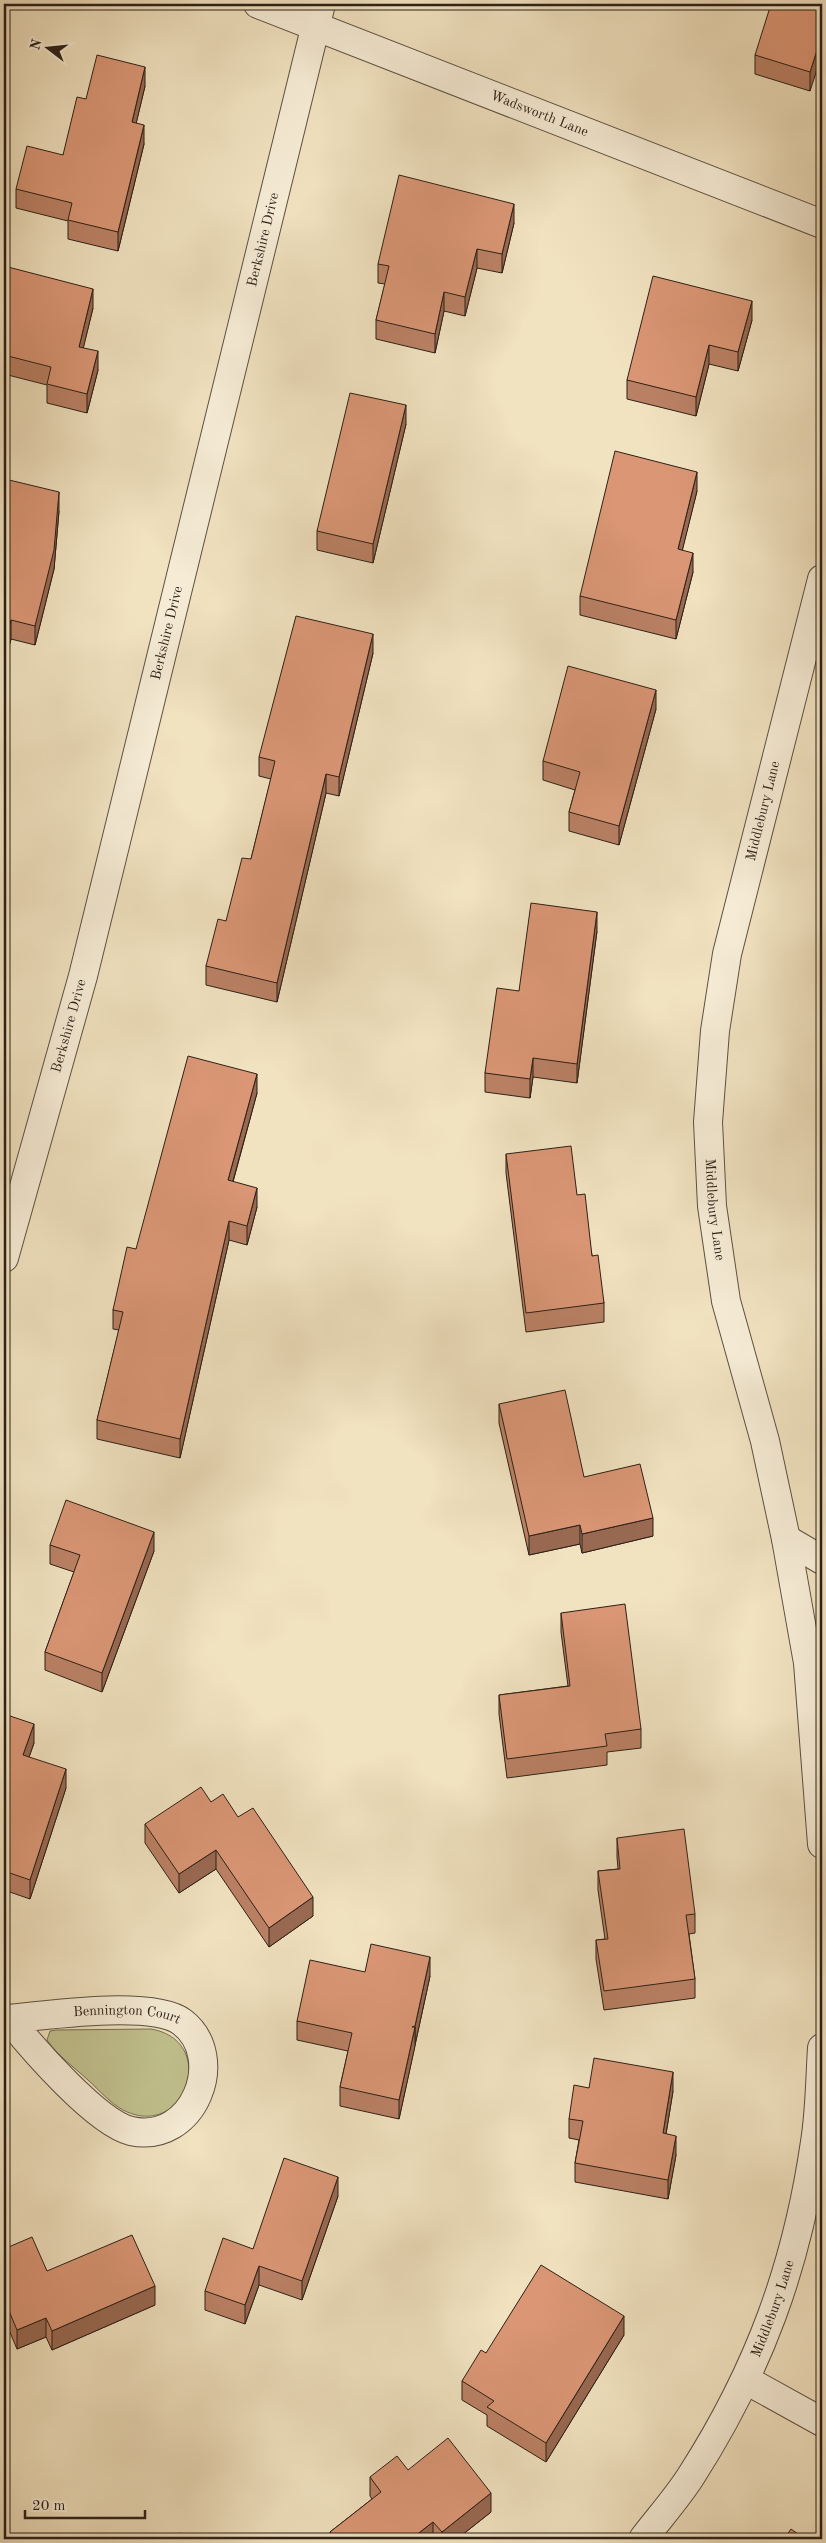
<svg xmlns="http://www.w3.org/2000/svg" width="826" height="2543" viewBox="0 0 826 2543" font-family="'Old Standard TT',serif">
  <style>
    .green { fill: #c1c18e; stroke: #767052 }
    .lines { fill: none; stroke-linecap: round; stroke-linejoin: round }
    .minor-casing { stroke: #5c5041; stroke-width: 30 }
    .minor { stroke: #f6ecd6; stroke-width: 28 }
    .wall { fill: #bb8165; stroke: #2b2017 }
    .shaded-wall { fill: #996952; stroke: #2b2017 }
    .building { fill: #da9675; stroke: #2b2017 }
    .labels { text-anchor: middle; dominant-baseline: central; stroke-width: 4; stroke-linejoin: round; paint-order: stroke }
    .street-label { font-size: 14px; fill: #2b2017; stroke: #f6ecd6 }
  </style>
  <rect width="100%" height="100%" fill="#f1e2c0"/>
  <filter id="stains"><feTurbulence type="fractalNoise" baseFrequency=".004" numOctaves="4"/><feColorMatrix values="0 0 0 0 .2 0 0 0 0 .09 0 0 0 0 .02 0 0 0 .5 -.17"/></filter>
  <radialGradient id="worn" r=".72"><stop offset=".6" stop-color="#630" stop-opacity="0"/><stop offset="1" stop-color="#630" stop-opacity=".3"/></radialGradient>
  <path class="green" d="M151 2029C220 2041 185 2142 123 2110 110 2103 99 2090 88 2080 75 2068 57 2055 47 2040L50 2031 56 2030Z"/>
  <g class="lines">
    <g class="minor-casing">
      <g id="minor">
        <path id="s1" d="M258 4 822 224"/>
        <path id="s2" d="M822 579 727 954 715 1031 708 1122 712 1206 726 1301 765 1441 786 1539 808 1663 822 1844"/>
        <path id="s3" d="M4 1258 83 976 321 4"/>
        <polyline points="786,1539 822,1560"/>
        <path id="s4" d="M4 2017 9 2019C46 2015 153 2000 182 2022 228 2057 194 2145 131 2131 97 2123 32 2048 9 2019"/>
        <polyline points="746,2380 822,2422"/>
        <path id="s5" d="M643 2539C659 2518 677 2498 691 2476 759 2370 797 2266 815 2142 820 2111 820 2079 822 2048"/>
      </g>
    </g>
    <use href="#minor" class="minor"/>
  </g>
  <g class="wall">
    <polygon points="822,4 810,91 755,74 755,55"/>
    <polygon points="145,86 136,123 144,144 118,251 68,239 68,221 16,208 16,189 63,155 86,99"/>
    <polygon points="514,223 502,273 477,268 465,316 444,311 435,353 376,339 376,320 385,284 378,283 378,264"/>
    <polygon points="4,283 93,308 83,348 98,370 87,413 47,403 47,385 4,374"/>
    <polygon points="752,320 738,371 709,364 696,416 627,399 627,380"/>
    <polygon points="406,424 373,563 317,550 317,531"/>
    <polygon points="4,484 59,511 54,569 35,645 11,639 7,654 4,653"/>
    <polygon points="697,491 682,550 693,572 676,639 580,615 580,596"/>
    <polygon points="373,653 339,796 326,793 277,1002 206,985 206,966 226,921 251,859 271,779 259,776 259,757"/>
    <polygon points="656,709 619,845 569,831 569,812 575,790 543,780 543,761"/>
    <polygon points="597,931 577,1083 533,1077 530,1098 485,1092 485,1073 519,991"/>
    <polygon points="257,1093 233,1182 257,1207 247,1245 229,1240 180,1458 97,1439 97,1420 119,1330 113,1329 113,1310 136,1249"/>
    <polygon points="506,1154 577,1195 604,1303 604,1322 526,1332 506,1173"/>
    <polygon points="499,1404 584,1477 653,1536 582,1553 580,1544 529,1555 499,1423"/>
    <polygon points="50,1545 154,1551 102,1692 45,1670 45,1652 74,1572 50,1564"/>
    <polygon points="561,1613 641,1729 641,1748 607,1752 607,1765 507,1778 499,1714 499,1695 568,1686 561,1632"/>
    <polygon points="4,1714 34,1743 29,1757 66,1788 30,1899 4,1890"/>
    <polygon points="211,1802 238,1817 313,1916 269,1947 216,1869 179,1893 145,1843 145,1824"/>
    <polygon points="617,1838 695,1914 695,1933 689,1934 695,1979 695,1998 604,2010 596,1959 596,1940 605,1939 598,1890 598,1871 618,1869 617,1857"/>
    <polygon points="430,1976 399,2119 340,2106 340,2087 348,2051 297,2040 297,2021"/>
    <polygon points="589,2088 673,2091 666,2134 676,2155 668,2199 575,2182 575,2163 579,2140 569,2138 569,2119"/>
    <polygon points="338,2196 302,2300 259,2285 245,2324 205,2310 205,2291 253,2249"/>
    <polygon points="4,2249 47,2271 155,2305 52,2350 46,2337 17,2349 4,2318"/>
    <polygon points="624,2335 546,2462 487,2426 487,2415 462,2400 462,2381 486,2353"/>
    <polygon points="408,2470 491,2512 457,2539 330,2539 330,2532 372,2499 370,2496 370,2477"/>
  </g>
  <g class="shaded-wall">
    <polygon points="822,35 822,54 810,91 810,72"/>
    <polygon points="145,67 145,86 132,141 132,122"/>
    <polygon points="144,125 144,144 118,251 118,232"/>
    <polygon points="514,204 514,223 502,273 502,254"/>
    <polygon points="477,249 477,268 465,316 465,297"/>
    <polygon points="93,289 93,308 79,366 79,347"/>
    <polygon points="444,292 444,311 435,353 435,334"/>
    <polygon points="752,301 752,320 738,371 738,352"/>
    <polygon points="709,345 709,364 696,416 696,397"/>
    <polygon points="98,351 98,370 87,413 87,394"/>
    <polygon points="406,405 406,424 373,563 373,544"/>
    <polygon points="697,472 697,491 678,568 678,549"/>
    <polygon points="59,492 59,511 54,569 35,645 35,626"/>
    <polygon points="693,553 693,572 676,639 676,620"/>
    <polygon points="11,620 11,639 7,654 7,635"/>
    <polygon points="373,634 373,653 339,796 339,777"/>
    <polygon points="656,690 656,709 619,845 619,826"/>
    <polygon points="326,774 326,793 277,1002 277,983"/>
    <polygon points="597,912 597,931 577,1083 577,1064"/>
    <polygon points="533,1058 533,1077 530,1098 530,1079"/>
    <polygon points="257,1074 257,1093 228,1199 228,1180"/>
    <polygon points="257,1188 257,1207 247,1245 247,1226"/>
    <polygon points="229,1221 229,1240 180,1458 180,1439"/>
    <polygon points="653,1518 653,1536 582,1553 582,1534"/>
    <polygon points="580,1525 580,1544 529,1555 529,1536"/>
    <polygon points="154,1532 154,1551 102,1692 102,1673"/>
    <polygon points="34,1724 34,1743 23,1774 23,1755"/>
    <polygon points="66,1769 66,1788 30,1899 30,1880"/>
    <polygon points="216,1850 216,1869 179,1893 179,1874"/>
    <polygon points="313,1897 313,1916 269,1947 269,1928"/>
    <polygon points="430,1957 430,1976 415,2045 415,2026"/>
    <polygon points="415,2027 415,2046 399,2119 399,2100"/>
    <polygon points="673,2072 673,2091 663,2152 663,2133"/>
    <polygon points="676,2136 676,2155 668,2199 668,2180"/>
    <polygon points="338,2177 338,2196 302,2300 302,2281"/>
    <polygon points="259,2266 259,2285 245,2324 245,2305"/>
    <polygon points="155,2286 155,2305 52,2350 52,2331"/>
    <polygon points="624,2316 624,2335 546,2462 546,2443"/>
    <polygon points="46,2318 46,2337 17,2349 17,2330"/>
    <polygon points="491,2493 491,2512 457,2539 442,2539 442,2532"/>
    <polygon points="433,2522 433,2539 411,2539"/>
  </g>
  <g class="building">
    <polygon points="771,4 822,4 822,35 810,72 755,55"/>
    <polygon points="97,55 145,67 132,122 144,125 118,232 68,220 72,203 16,189 27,146 63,155 77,97 86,99"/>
    <polygon points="399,175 514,204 502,254 477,249 465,297 444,292 435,334 376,320 389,266 378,264"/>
    <polygon points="8,267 93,289 79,347 98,351 87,394 47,384 51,367 4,355 4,283"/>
    <polygon points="653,276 752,301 738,352 709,345 696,397 627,380"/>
    <polygon points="350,393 406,405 373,544 317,531"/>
    <polygon points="615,451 697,472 678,549 693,553 676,620 580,596"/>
    <polygon points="5,479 59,492 54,550 35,626 11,620 7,635 4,634 4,484"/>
    <polygon points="296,616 373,634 339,777 326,774 277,983 206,966 218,919 226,921 242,858 251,859 275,761 259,757"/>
    <polygon points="568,666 656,690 619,826 569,812 580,772 543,761"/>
    <polygon points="531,903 597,912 577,1064 533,1058 530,1079 485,1073 497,988 519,991"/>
    <polygon points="188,1056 257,1074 228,1180 257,1188 247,1226 229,1221 180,1439 97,1420 123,1312 113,1310 127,1247 136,1249"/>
    <polygon points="571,1146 577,1195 585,1194 592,1256 598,1255 604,1303 526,1313 506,1154"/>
    <polygon points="565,1390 584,1477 640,1464 653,1518 582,1534 580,1525 529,1536 499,1404"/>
    <polygon points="66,1500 154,1532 102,1673 45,1652 80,1555 50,1545"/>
    <polygon points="625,1604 641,1729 605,1734 607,1746 507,1759 499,1695 570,1686 561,1613"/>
    <polygon points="4,1714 34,1724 23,1755 66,1769 30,1880 4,1871"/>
    <polygon points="201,1787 211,1802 223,1794 238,1817 253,1808 313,1897 269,1928 216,1850 179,1874 145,1824"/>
    <polygon points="684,1829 695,1914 686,1915 695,1979 604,1991 596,1940 608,1939 598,1871 620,1869 617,1838"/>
    <polygon points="371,1944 430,1957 415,2026 412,2027 415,2027 399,2100 340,2087 352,2033 297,2021 310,1960 365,1972"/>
    <polygon points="594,2058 673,2072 663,2133 676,2136 668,2180 575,2163 583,2121 569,2119 574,2085 589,2088"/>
    <polygon points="284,2158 338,2177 302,2281 259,2266 245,2305 205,2291 223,2238 253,2249"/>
    <polygon points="132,2235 155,2286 52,2331 46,2318 17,2330 4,2299 4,2249 32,2237 47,2271"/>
    <polygon points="541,2265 624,2316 546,2443 487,2407 494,2401 462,2381 481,2350 486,2353"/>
    <polygon points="448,2438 491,2493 442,2532 433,2522 411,2539 336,2539 330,2532 381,2492 370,2477 397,2456 408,2470"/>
    <polygon points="791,2529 805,2539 784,2539"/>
    <polygon points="180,2533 182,2539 158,2539"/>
  </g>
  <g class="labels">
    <g class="street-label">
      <text stroke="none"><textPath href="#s1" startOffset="302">Wadsworth Lane</textPath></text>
      <text stroke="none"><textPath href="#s3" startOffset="1051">Berkshire Drive</textPath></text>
      <text stroke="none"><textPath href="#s3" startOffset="646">Berkshire Drive</textPath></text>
      <text transform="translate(763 811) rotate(-76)">Middlebury Lane</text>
      <text stroke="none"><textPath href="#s3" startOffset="241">Berkshire Drive</textPath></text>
      <text stroke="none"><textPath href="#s2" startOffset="644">Middlebury Lane</textPath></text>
      <text stroke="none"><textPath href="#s4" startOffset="124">Bennington Court</textPath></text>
      <text stroke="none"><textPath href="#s5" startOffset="266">Middlebury Lane</textPath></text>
    </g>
  </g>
  <rect width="826" height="2543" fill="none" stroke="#f1e2c0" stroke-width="20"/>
  <rect x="5" y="5" width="816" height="2533" fill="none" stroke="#2b2017" stroke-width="2.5"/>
  <rect x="10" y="10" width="806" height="2523" fill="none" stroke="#2b2017"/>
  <g transform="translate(48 48) rotate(286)" stroke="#f6ecd6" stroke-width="4" paint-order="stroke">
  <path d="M0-4L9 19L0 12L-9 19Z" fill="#2b2017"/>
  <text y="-8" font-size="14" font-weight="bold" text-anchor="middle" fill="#2b2017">N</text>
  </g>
  <path d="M25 2510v8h120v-8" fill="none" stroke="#2b2017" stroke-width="2.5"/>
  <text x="32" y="2510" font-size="15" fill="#2b2017" stroke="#f6ecd6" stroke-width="4" paint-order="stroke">20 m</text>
  <rect width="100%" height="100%" filter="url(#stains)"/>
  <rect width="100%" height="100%" fill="url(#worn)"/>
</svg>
